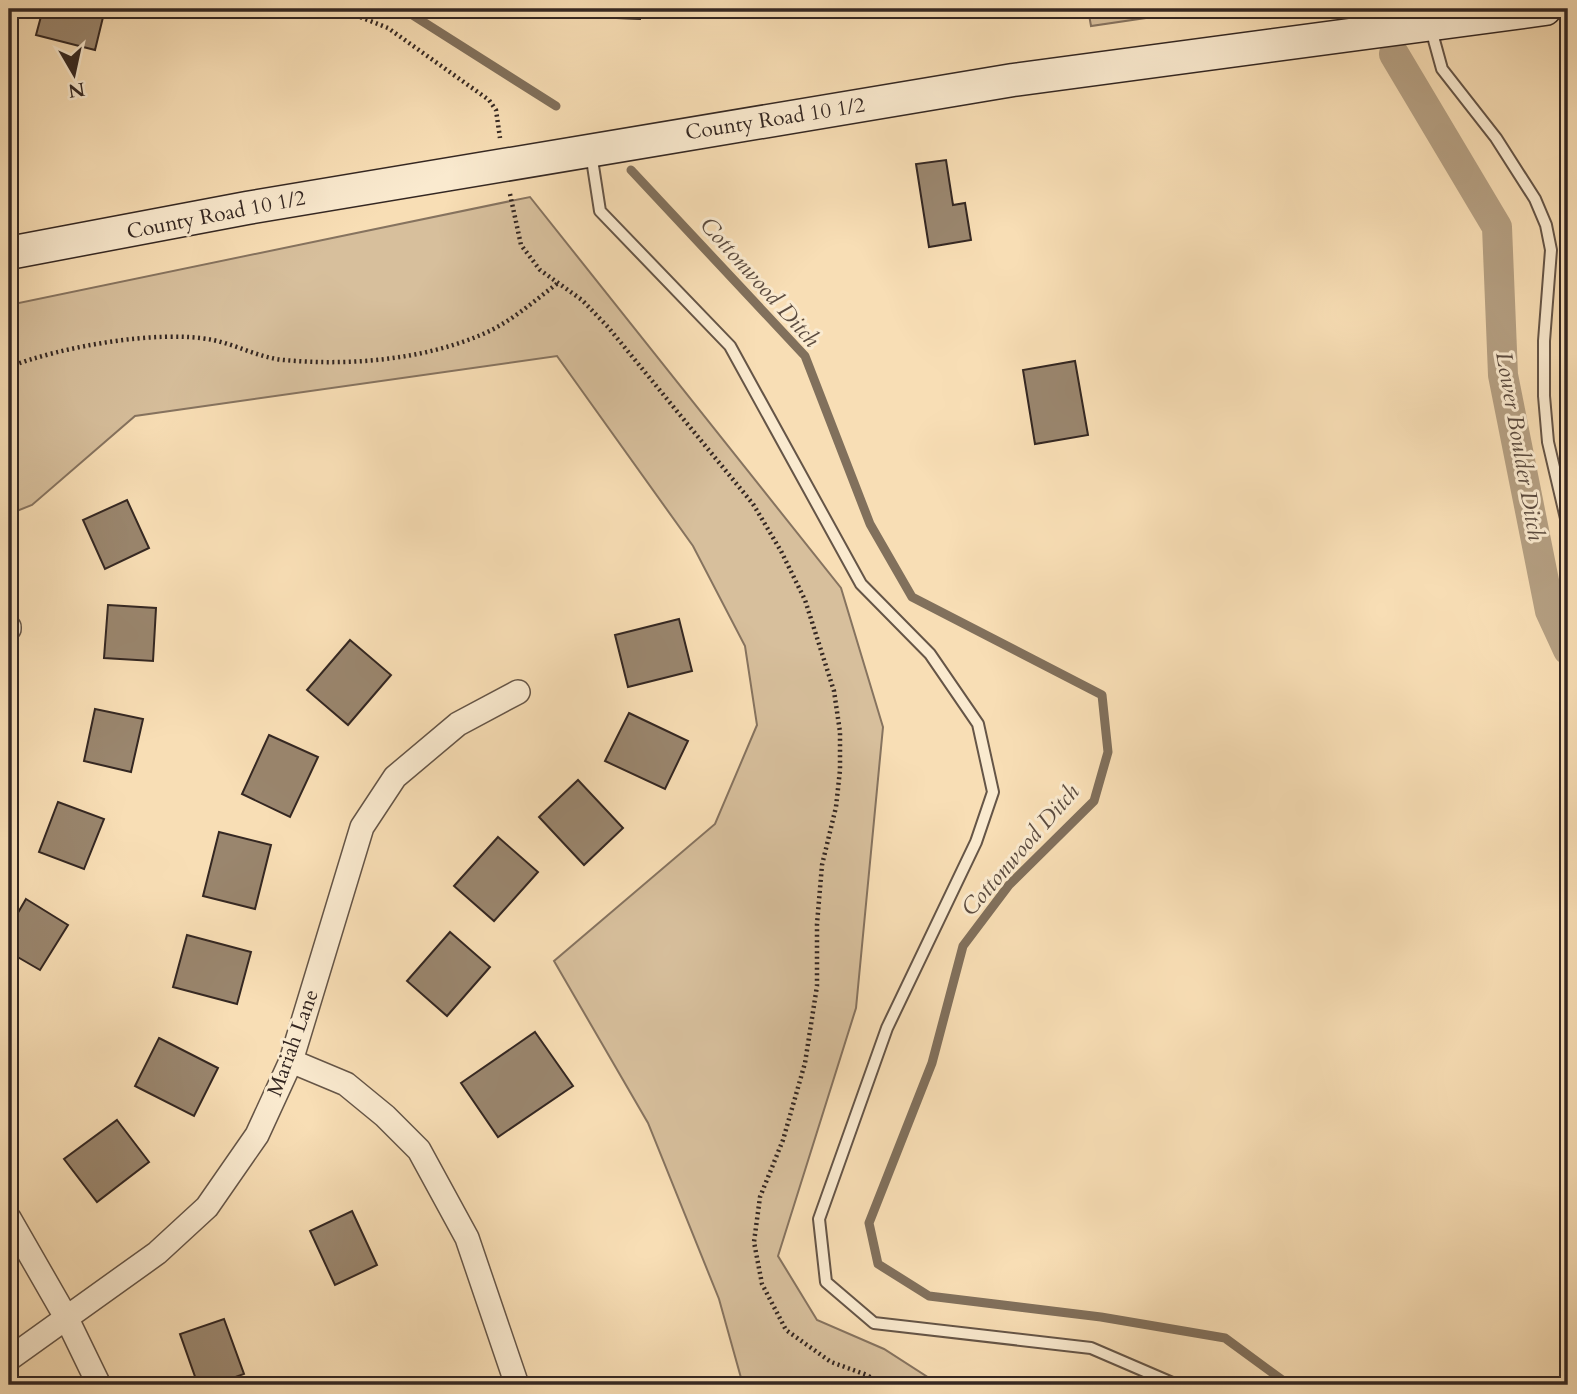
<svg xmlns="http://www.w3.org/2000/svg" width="1577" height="1394" viewBox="0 0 1577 1394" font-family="Cardo,serif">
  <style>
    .green { fill: #d7bf9c; stroke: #86735f; stroke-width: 2 }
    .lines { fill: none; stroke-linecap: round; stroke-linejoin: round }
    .stream { stroke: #81705c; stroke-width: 9 }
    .canal { stroke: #b5a083; stroke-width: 30 }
    .building { fill: #9a866e; stroke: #342722; stroke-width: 2 }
    .lane-casing { stroke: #655547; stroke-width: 14 }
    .street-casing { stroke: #655547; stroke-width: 26 }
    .secondary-casing { stroke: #342722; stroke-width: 35 }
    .path { stroke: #342722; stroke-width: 4.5; stroke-dasharray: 2 3.5; stroke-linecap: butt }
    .lane { stroke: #faeacf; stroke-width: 10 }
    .street { stroke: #faeacf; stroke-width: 23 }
    .secondary { stroke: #faeacf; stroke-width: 32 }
    .labels { text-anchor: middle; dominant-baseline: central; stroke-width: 6; stroke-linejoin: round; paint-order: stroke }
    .street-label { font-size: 21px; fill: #342722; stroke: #faeacf }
    .water-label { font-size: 23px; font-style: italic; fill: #5b4b3f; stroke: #faeacf }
  </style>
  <rect width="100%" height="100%" fill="#f8deb5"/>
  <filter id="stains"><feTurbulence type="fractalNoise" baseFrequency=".00286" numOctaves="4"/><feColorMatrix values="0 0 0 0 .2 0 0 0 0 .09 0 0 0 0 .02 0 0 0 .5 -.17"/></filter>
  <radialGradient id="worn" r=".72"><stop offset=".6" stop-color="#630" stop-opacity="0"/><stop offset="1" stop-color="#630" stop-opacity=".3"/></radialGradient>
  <g class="green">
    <polygon points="1088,9 1207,9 1091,26"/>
    <polygon points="530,197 841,588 883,727 856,1008 778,1256 817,1320 884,1349 940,1385 743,1385 719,1299 648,1123 554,961 715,824 757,725 745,646 693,546 557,356 135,416 32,505 9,514 9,305"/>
  </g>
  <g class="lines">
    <g class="stream">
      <polyline points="403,9 556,106"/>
      <polyline points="631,170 805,356 870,524 912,597 1102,695 1108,752 1094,801 1009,885 963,946 932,1063 869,1223 878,1264 929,1296 1101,1317 1225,1338 1289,1385"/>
    </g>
    <polyline class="canal" points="1394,54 1497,227 1503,375 1550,611 1568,650"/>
  </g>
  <g class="building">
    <polygon points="43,9 105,9 95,50 36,35"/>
    <polygon points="568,9 641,9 640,19 568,16"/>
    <polygon points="946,160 953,205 965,203 971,240 929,247 916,164"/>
    <polygon points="1075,361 1088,435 1035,444 1023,370"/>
    <polygon points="127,500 149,548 105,569 83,520"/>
    <polygon points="108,605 156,608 153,661 104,658"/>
    <polygon points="679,619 692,671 628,687 615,635"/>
    <polygon points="350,640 391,675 348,725 307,690"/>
    <polygon points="95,709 143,719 131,772 84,761"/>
    <polygon points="629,713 688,741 665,789 605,761"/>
    <polygon points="269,735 318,757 290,817 242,794"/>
    <polygon points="578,780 623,828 584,865 539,817"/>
    <polygon points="58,802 104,819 84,869 39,852"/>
    <polygon points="219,832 271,845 255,909 203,896"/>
    <polygon points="498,837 538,872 494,921 454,886"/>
    <polygon points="26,899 68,925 40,970 9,952 9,928"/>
    <polygon points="450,932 490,967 447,1016 407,981"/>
    <polygon points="187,935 251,952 237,1004 173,987"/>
    <polygon points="535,1032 573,1086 498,1137 461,1083"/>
    <polygon points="159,1038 218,1068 194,1116 135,1086"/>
    <polygon points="117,1120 149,1162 97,1202 64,1159"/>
    <polygon points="352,1211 377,1265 335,1285 310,1231"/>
    <polygon points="224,1319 244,1374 213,1385 198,1385 180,1334"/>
  </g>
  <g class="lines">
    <g class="lane-casing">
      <g id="lane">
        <polyline points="1435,28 1434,40 1442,69 1496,138 1535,199 1546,225 1551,250 1544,341 1544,396 1548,442 1568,527"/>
        <polyline points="591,153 600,211 730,346 861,584 930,654 978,724 993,792 976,842 887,1028 819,1219 826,1282 874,1323 1091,1348 1177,1385"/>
      </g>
    </g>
    <g class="street-casing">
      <g id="street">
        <polyline points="9,627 9,629"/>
        <polyline points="291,1061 346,1084 385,1116 419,1150 467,1238 517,1385"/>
        <polyline points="9,1218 67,1319 99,1385"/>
        <polyline points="9,1359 157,1253 207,1207 257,1135 291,1061 362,827 395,777 458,724 518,692"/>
      </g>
    </g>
    <g class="secondary-casing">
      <polyline id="secondary" points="9,253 247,208 1013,80 1545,9"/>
    </g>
    <g class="path">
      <polyline points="340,9 388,28 489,100 496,110 500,138"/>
      <polyline points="510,194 521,245 540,270 582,300 608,327 753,504 781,551 805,600 834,691 840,732 840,770 836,807 822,865 817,924 817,986 805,1063 783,1140 760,1197 754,1242 762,1284 786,1330 831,1362 867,1375 882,1385"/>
      <path d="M9 367C60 347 158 329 213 340 237 345 260 358 284 360 349 366 423 360 483 334 511 322 534 301 558 283"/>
    </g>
    <use href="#lane" class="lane"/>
    <use href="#street" class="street"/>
    <use href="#secondary" class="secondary"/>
  </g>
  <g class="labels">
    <g class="street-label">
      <text transform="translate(775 119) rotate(-9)">County Road 10 1/2</text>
      <text transform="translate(216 215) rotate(-11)">County Road 10 1/2</text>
      <text transform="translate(293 1043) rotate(-70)">Mariah Lane</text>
    </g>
    <g class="water-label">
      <text transform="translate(760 282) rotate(48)">Cottonwood Ditch</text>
      <text transform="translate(1520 446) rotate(80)">Lower Boulder Ditch</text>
      <text transform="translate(1020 850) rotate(-49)">Cottonwood Ditch</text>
    </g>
  </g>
  <rect width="1577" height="1394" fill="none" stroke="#f8deb5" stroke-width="35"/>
  <rect x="10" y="10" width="1556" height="1373" fill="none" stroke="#342722" stroke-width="3.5"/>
  <rect x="18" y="18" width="1542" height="1359" fill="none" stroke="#342722" stroke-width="2"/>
  <g transform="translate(74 74) rotate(171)" stroke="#faeacf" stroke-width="5" paint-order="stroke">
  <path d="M0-5L12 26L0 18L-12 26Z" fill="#342722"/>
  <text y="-10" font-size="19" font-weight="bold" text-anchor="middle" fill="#342722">N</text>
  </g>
  <rect width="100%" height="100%" filter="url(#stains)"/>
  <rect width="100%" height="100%" fill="url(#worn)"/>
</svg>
